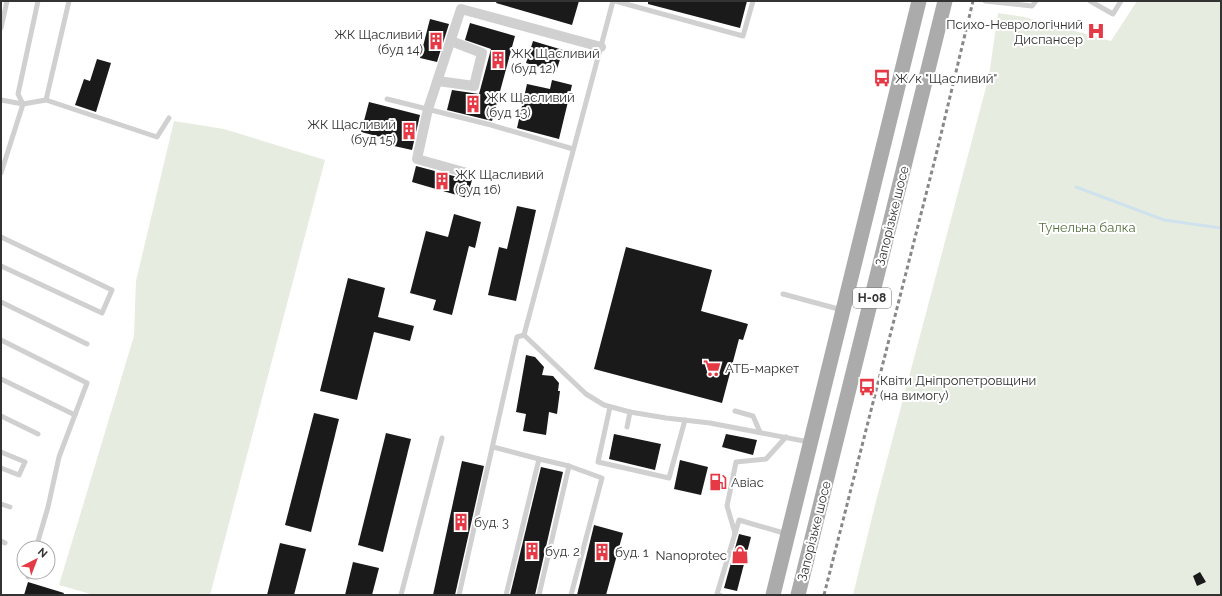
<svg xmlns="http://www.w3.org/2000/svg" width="1222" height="596" viewBox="0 0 1222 596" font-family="Raleway,sans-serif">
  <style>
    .green { fill: #e6ecdf }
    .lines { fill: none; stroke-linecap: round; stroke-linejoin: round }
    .stream { stroke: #cfe2ee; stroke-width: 3 }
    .building { fill: #1a1a1a }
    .lane { stroke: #d0d0d0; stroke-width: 5 }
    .street { stroke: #d0d0d0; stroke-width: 10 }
    .primary { stroke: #ababab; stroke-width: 15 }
    .rail { stroke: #888; stroke-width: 3; stroke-dasharray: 4 3; stroke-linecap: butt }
    .labels { text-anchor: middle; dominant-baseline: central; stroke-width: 4; stroke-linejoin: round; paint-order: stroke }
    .shield { fill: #fff; stroke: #707070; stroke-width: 1 }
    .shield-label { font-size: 12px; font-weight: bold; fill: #333 }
    .poi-label { font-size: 13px; fill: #333; stroke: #fff; text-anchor: start }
    .street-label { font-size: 13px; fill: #333; stroke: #fff }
    .park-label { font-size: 13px; fill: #56703f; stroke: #fff }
  </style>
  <rect width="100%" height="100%" fill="#fff"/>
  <g class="green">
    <polygon points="1137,1 1221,1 1221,595 853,595 875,505 989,76 998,13 1024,17 1111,41"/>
    <polygon points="174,121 224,129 325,160 210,595 94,595 59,585 134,336 136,281"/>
  </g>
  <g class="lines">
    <polyline class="stream" points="1076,187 1164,220 1221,228"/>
  </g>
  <g class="building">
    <polygon points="497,1 579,1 572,25 496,3"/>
    <polygon points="648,1 747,1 740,28 648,4"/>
    <polygon points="430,19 449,24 437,62 420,58"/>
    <polygon points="470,23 515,36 492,121 447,110 452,90 479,94 491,49 465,40"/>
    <polygon points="533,41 563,50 556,72 526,63"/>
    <polygon points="97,59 111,63 96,112 75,105 84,79 90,81"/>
    <polygon points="552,80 572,85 559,139 517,128 527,84 550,89"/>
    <polygon points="369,102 420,115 412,150 394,146 396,141 361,132"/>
    <polygon points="416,166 465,179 472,180 467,198 412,182"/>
    <polygon points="517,206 536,210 516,301 488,295 499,247 507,249"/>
    <polygon points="454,214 481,222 475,248 469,246 452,315 433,310 436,300 410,293 426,231 448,237"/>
    <polygon points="626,247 712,270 701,311 748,324 743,340 739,339 722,403 594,369"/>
    <polygon points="348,278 385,288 378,317 414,326 410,341 374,332 357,400 320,391"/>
    <polygon points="526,355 535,357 544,367 542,375 553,376 559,383 558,391 560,391 557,414 549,412 546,435 523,431 526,414 516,412"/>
    <polygon points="314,413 339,419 311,532 285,525"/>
    <polygon points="386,433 411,439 383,552 358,545"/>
    <polygon points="614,434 661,444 655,470 609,459"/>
    <polygon points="726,434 757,440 753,455 722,447"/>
    <polygon points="680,460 708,467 701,495 674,489"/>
    <polygon points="462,461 484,466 455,595 433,595"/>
    <polygon points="541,467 563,472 535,595 510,595"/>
    <polygon points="594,525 623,533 606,595 577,595"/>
    <polygon points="739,534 751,537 737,591 724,588"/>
    <polygon points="280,543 306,549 294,595 267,595"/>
    <polygon points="353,562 379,568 372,595 345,595"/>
    <polygon points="1200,572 1206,582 1197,586 1193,576"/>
    <polygon points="28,582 64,593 63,595 24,595"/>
  </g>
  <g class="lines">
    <g class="lane">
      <polyline points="69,1 46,100 157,137 169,118"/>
      <polyline points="615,1 743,36 753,1"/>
      <polyline points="985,1 1032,6 1036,1"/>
      <polyline points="1090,1 1113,14 1121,1"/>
      <polyline points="1,28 7,1"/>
      <polyline points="387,99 491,125 573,149"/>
      <polyline points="1,100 23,104 46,100"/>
      <polyline points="1,173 23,104 18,94 38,1"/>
      <polyline points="1,237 112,290 102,313 1,266"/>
      <polyline points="783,294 842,310"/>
      <polyline points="1,302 87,344"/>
      <polyline points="524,335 586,394 604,405 630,412 666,418 710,423 809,442"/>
      <polyline points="1,340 87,383 59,457 48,507 36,548"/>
      <polyline points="1,379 75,415"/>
      <polyline points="610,407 598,462 669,478 685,420"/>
      <polyline points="735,411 753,416 760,432"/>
      <polyline points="1,416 38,434"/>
      <polyline points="627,427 630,412"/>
      <polyline points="493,447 539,459 506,595"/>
      <polyline points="1,452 25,462 19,475 1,468"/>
      <polyline points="539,459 569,466 602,478 571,595"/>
      <polyline points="1,504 10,507"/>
      <polyline points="735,533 727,506 736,462 766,459 786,437"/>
      <polyline points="1,541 5,543"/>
      <polyline points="28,577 30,572"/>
      <polyline points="401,595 442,438"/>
      <polyline points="459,595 517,337 524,335 613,1"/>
      <polyline points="539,595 569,466"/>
      <polyline points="720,595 717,594 739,520 787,534"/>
    </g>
    <g class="street">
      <polyline points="438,81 474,86 482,53 451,41"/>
      <polyline points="467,173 417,159 428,109 461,9 601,47"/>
    </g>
    <g class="primary">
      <polyline points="773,595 919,1"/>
      <polyline points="798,595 945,1"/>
    </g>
    <polyline class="rail" points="824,595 936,155 973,1"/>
  </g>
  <defs>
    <g id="hospital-bare" transform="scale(1.38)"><path d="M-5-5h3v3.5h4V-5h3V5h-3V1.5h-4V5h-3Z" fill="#e63946" stroke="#fff" stroke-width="2.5" paint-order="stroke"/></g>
    <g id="building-bare" transform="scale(1.38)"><path d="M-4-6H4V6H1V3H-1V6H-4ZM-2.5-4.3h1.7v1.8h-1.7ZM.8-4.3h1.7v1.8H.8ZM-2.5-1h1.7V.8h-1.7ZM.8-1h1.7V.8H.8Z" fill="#e63946" stroke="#fff" stroke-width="2.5" paint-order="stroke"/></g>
    <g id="bus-bare" transform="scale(1.38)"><path d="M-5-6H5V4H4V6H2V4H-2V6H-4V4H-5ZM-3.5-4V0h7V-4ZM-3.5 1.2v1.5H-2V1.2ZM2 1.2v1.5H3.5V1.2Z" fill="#e63946" stroke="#fff" stroke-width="2.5" paint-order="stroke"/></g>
    <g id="supermarket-bare" transform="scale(1.38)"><path d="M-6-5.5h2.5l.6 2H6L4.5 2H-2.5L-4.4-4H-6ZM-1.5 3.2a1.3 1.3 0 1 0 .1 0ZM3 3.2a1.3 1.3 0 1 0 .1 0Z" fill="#e63946" stroke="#fff" stroke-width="2.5" paint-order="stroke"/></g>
    <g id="fuel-bare" transform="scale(1.38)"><path d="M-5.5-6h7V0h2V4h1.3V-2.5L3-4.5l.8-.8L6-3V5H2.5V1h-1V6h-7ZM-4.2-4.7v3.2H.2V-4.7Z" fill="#e63946" stroke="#fff" stroke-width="2.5" paint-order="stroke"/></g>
    <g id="shop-bare" transform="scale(1.38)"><path d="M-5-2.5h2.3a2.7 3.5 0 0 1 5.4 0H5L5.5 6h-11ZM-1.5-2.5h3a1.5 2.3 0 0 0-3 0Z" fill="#e63946" stroke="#fff" stroke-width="2.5" paint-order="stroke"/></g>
  </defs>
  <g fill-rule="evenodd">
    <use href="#hospital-bare" x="1096" y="31"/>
    <use href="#building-bare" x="436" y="41"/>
    <use href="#building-bare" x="498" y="60"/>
    <use href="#bus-bare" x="882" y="78"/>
    <use href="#building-bare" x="473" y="104"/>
    <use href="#building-bare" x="409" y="131"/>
    <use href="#building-bare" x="442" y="181"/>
    <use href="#supermarket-bare" x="712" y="368"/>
    <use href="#bus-bare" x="867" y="387"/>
    <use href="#fuel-bare" x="718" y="482"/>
    <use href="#building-bare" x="461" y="522"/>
    <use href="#building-bare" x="532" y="551"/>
    <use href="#building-bare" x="602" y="552"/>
    <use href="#shop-bare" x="740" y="555"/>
  </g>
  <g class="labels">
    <rect class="shield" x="853" y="288" width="38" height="20" rx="3"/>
    <g class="shield-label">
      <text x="872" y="298">Н-08</text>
    </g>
    <g class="poi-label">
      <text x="1083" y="24" text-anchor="end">Психо-Неврологічний<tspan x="1083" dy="15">Диспансер</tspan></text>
      <text x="423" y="34" text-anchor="end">ЖК Щасливий<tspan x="423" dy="15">(буд 14)</tspan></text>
      <text x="511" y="53">ЖК Щасливий<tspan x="511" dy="15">(буд 12)</tspan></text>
      <text x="895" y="78">Ж/к "Щасливий"</text>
      <text x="486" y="97">ЖК Щасливий<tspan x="486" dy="15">(буд 13)</tspan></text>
      <text x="396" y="124" text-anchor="end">ЖК Щасливий<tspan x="396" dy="15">(буд 15)</tspan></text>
      <text x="455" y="174">ЖК Щасливий<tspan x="455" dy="15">(буд 16)</tspan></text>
      <text x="725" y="368">АТБ-маркет</text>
      <text x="880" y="380">Квіти Дніпропетровщини<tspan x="880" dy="15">(на вимогу)</tspan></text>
      <text x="731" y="482">Авіас</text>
      <text x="474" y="522">буд. 3</text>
      <text x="545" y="551">буд. 2</text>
      <text x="615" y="552">буд. 1</text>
      <text x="727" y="555" text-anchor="end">Nanoprotec</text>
    </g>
    <g class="street-label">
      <text transform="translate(892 216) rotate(-76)">Запорізьке шосе</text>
      <text transform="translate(814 531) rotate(-76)">Запорізьке шосе</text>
    </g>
    <g class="park-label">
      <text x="1087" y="227">Тунельна балка</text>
    </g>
  </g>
  <rect width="1222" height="596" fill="none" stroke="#333333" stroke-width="4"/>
  <g transform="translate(36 560) rotate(42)"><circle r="19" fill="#ffffff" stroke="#adadad"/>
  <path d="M0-3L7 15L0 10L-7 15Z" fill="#e63946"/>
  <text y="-6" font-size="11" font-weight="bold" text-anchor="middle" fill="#333333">N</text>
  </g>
</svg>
